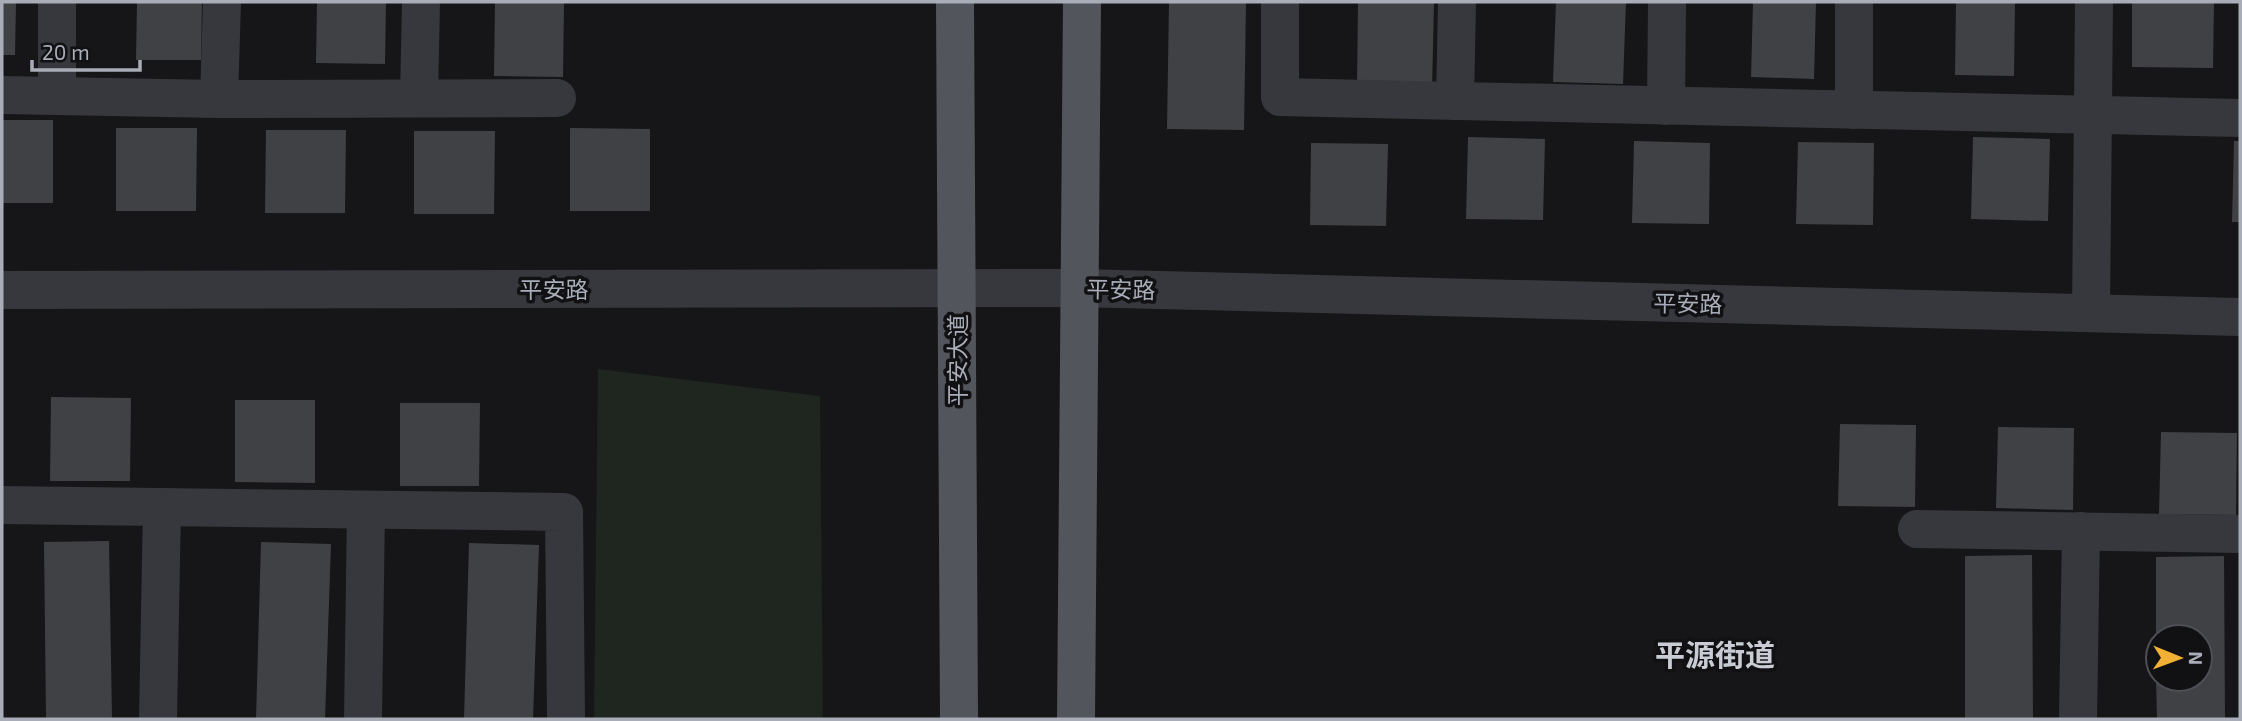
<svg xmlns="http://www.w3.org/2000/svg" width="2242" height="721" viewBox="0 0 2242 721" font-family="'Exo 2','Noto Sans SC',sans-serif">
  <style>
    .green { fill: #1e261f }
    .building { fill: #404145 }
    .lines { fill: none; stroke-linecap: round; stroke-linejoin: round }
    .minor { stroke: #37383d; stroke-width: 38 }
    .major { stroke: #53555c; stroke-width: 38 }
    .labels { text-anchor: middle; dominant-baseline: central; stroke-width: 7; stroke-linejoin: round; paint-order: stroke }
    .street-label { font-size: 23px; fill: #a8adb8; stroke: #111113 }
    .district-label { font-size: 30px; font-weight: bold; fill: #c9ccd4; stroke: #111113 }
  </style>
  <rect width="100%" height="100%" fill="#161618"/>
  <polygon class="green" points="598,369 820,396 823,719 594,719"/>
  <g class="building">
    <polygon points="2,2 16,2 15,55 2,55"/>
    <polygon points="137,2 202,2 201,60 136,60"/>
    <polygon points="317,2 386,2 385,64 316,63"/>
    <polygon points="495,2 564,2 563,77 494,76"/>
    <polygon points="1169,2 1246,2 1244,130 1167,129"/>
    <polygon points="1358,2 1434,2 1432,90 1357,88"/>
    <polygon points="1556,2 1626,2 1623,84 1553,82"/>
    <polygon points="1753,2 1816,2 1814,79 1751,77"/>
    <polygon points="1956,2 2015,2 2014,76 1955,75"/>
    <polygon points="2132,2 2214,2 2213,68 2132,67"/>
    <rect x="2" y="120" width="51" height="83"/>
    <polygon points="116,128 197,128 196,211 116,211"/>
    <polygon points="570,128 650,129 650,211 570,211"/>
    <polygon points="266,130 346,130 345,213 265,213"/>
    <polygon points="414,131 495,131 494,214 414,214"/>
    <polygon points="1468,137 1545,139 1543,220 1466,219"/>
    <polygon points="1973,137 2050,139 2048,221 1971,219"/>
    <polygon points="1634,141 1710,143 1709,224 1632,223"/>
    <polygon points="2234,141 2240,141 2240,222 2232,222"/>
    <polygon points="1798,142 1874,143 1873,225 1796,224"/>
    <polygon points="1311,143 1388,144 1386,226 1310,225"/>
    <polygon points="51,397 131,398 130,481 50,481"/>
    <polygon points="235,400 315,400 315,483 235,482"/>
    <polygon points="400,403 480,403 479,486 400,486"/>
    <polygon points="1840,424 1916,425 1915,507 1838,506"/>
    <polygon points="1998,427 2074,428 2073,510 1996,508"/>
    <polygon points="2161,432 2237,433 2236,515 2159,514"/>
    <polygon points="109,541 112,719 46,719 44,542"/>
    <polygon points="261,542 331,544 325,719 256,719"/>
    <polygon points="469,543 539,545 533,719 464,719"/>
    <polygon points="2032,555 2033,719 1965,719 1965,556"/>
    <polygon points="2224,556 2225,719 2157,719 2156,679 2200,679 2200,637 2156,637 2156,557"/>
  </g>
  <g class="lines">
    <g class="minor">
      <polyline points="57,2 57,96"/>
      <polyline points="1280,2 1280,97 2240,118"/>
      <polyline points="2,95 219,99 557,98"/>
      <polyline points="419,98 421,2"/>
      <polyline points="219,99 222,2"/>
      <polyline points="1455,101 1457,2"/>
      <polyline points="1666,106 1667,2"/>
      <polyline points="1854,110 1854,2"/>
      <polyline points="2,290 1078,288 2240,317"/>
      <polyline points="2091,313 2094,2"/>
      <polyline points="2,505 564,512 566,719"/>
      <polyline points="1917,529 2240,534"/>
      <polyline points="158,719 162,507"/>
      <polyline points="363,719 366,510"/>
      <polyline points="2078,719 2081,531"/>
    </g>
    <g class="major">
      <polyline points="955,2 959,719"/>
      <polyline points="1076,719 1082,2"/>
    </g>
  </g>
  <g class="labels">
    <g class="street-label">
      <text x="554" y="289">平安路</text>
      <text transform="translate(1121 289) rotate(1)">平安路</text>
      <text transform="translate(1688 303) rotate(1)">平安路</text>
      <text transform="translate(957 360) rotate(-90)">平安大道</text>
    </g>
    <g class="district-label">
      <text x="1715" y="654">平源街道</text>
    </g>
  </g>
  <rect width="2242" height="721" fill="none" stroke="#a8adb8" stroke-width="7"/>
  <g transform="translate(2179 658) rotate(91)"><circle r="33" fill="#111113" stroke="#4d4f55" stroke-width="2"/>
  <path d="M0-5L12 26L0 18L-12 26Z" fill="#f2b134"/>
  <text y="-10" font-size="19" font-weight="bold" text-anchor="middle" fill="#a8adb8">N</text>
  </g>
  <path d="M32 60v10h108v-10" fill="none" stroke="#a8adb8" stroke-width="3.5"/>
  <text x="42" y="60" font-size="21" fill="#a8adb8" stroke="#111113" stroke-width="5" paint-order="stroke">20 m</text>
</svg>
